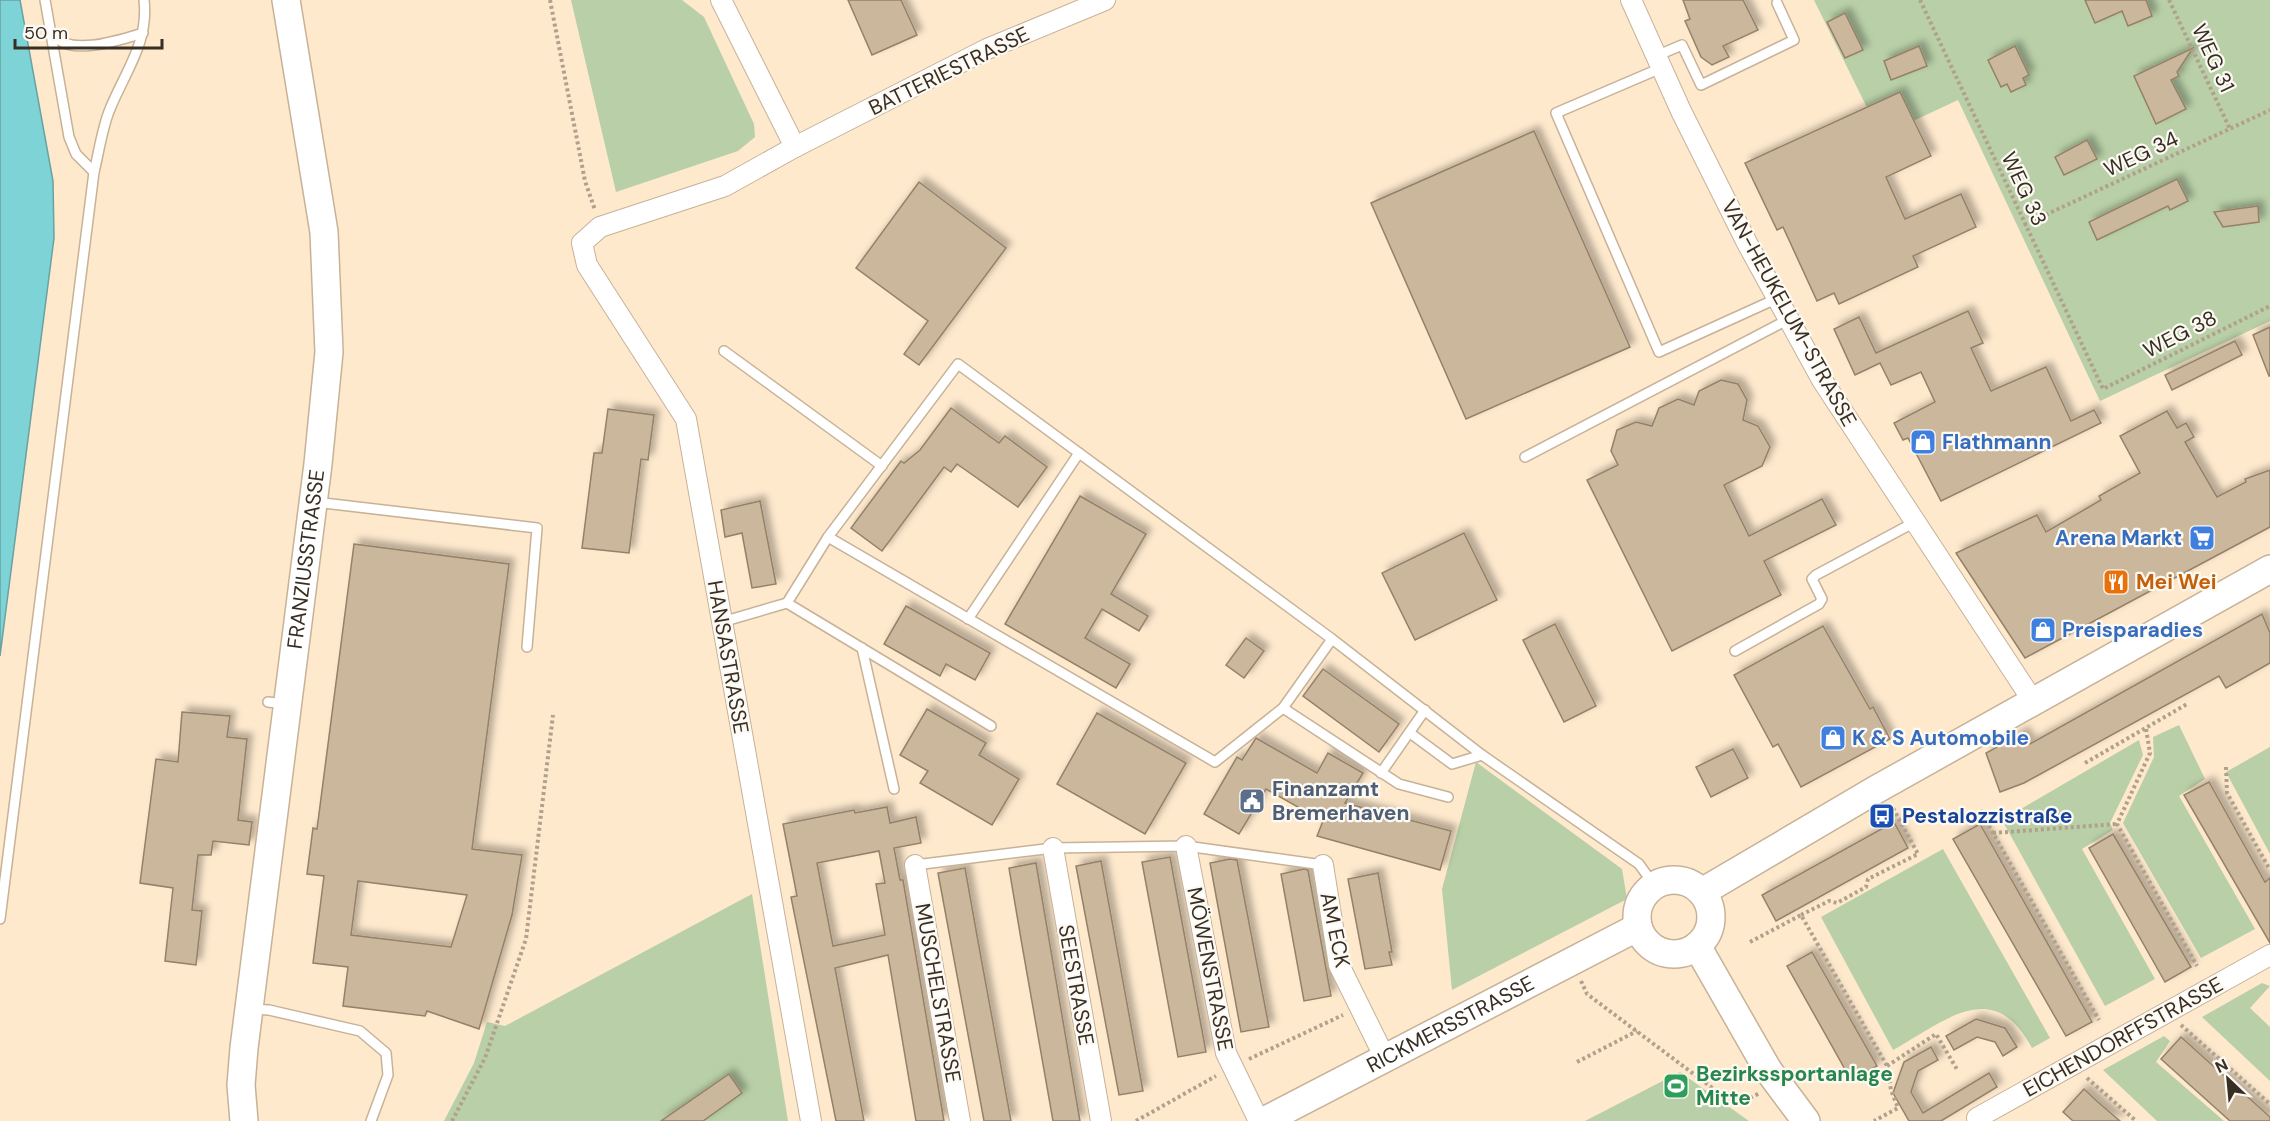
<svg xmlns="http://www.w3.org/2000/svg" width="2270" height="1121" viewBox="0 0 2270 1121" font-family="'DM Sans',sans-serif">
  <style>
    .green { fill: #b8cfa7 }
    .water { fill: #7ed3d7; stroke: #69a2a1; stroke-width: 1.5 }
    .building { fill: #cbb79c; stroke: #958168; stroke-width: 1.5; fill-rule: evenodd; filter: url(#shadow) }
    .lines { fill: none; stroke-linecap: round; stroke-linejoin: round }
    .lane-casing { stroke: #c7b298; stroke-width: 12 }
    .street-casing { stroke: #c7b298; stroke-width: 22 }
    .secondary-casing { stroke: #c7b298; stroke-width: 30 }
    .path { stroke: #b1a18c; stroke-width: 4; stroke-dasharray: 3 3; stroke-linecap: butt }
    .lane { stroke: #fff; stroke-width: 9 }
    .street { stroke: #fff; stroke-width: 20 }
    .secondary { stroke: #fff; stroke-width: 27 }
    .labels { text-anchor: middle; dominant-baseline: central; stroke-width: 4.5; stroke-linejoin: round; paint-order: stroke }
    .street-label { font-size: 21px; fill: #372e24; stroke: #fdf9f3 }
    .shop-label { font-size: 21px; font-weight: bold; fill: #366cbe; stroke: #fdf9f3; text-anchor: start }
    .food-label { font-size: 21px; font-weight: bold; fill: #c56008; stroke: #fdf9f3; text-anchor: start }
    .service-label { font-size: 21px; font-weight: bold; fill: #4e5e75; stroke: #fdf9f3; text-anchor: start }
    .transit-label { font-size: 21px; font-weight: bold; fill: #164399; stroke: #fdf9f3; text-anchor: start }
    .leisure-label { font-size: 21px; font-weight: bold; fill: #27864d; stroke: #fdf9f3; text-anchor: start }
  </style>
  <defs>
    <filter id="shadow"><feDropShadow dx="5.5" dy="-5.5" stdDeviation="3" flood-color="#0004"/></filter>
  </defs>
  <rect width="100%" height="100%" fill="#fee9cd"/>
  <g class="green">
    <polygon points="571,0 682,0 704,17 754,124 755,137 738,151 616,192"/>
    <polygon points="1814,0 2270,0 2270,321 2100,401 1958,100 1881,136"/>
    <polygon points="2179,725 2205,779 2179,796 2255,929 2201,958 2123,823 2154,757 2153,737"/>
    <polygon points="2139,740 2143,755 2110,823 2113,830 2082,849 2155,979 2105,1006 2002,820"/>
    <polygon points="2270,747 2270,854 2226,772"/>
    <polygon points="1476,762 1622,869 1627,899 1452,990 1442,889"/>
    <path d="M1943 849 2050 1038 2032 1048C1993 975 1944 1022 1893 1050L1821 917Z"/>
    <polygon points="752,894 788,1121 444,1121 474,1063 487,1022 505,1026"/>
    <polygon points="2262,983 2270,986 2250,1008 2270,1027 2270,1081 2202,1017"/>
    <polygon points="2164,1036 2170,1041 2156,1062 2224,1121 2157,1121 2103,1070"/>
    <polygon points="1680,1072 1749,1121 1585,1121"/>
  </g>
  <polygon class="water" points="0,0 20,0 53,181 54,238 0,656"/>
  <g class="building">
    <polygon points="848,0 901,0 917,35 872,55"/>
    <polygon points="1683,0 1743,0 1758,30 1723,46 1729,57 1712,65 1701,57 1685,21 1690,19"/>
    <polygon points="2085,0 2146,0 2152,16 2128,26 2122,11 2095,23"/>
    <polygon points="1845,13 1863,50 1845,58 1827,22"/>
    <polygon points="1919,46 1927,66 1891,80 1884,61"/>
    <polygon points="2015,46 2029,75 2023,78 2026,85 2011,92 2007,84 2001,87 1988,60"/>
    <polygon points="2193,48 2177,72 2179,76 2171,80 2186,109 2156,124 2134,76"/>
    <polygon points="1900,92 1931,156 1886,177 1905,219 1961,194 1976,227 1913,256 1918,267 1839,304 1834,293 1817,301 1783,227 1777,230 1745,163"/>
    <polygon points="1534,131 1630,347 1466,419 1371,203"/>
    <polygon points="2087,140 2097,159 2064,175 2055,157"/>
    <polygon points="2177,179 2188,201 2170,210 2168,206 2097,240 2089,222"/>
    <polygon points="919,182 1006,248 919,365 904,354 928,321 856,268"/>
    <polygon points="2258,206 2259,222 2223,227 2214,212"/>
    <polygon points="1968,311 1983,343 1971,348 1991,391 2046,367 2071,421 2094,410 2101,423 1941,501 1908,438 1903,440 1894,423 1935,402 1921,372 1891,385 1880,363 1855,375 1834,329 1859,317 1876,353"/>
    <polygon points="2270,327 2270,376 2269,376 2253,335"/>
    <polygon points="2235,341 2242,355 2172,390 2165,375"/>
    <polygon points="1721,380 1738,384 1747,400 1743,420 1758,426 1770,447 1762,466 1724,485 1749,536 1822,499 1836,525 1764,561 1781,595 1672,651 1587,480 1618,465 1611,451 1617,430 1636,422 1652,426 1659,408 1678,399 1694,405 1699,391"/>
    <polygon points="951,408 999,443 1005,436 1047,467 1018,507 957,464 951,472 944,467 882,551 851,528 901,461 904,463 920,450"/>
    <polygon points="608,409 654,415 648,460 641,459 629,553 582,548 594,453 602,453"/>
    <polygon points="2167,411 2177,428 2186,423 2194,437 2185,442 2217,497 2246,482 2245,479 2270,470 2270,527 2025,658 1956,553 2037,515 2046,532 2101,500 2099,496 2140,473 2120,436"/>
    <polygon points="1080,496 1146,534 1111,594 1148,616 1139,631 1102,609 1085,638 1130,664 1116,688 1005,624"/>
    <polygon points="760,501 776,584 752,588 742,533 725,537 721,510"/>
    <polygon points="1464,533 1497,600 1415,640 1382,573"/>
    <path d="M354 544 509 564 472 849 522 855 512 915 479 1029 427 1011 425 1016 343 1006 348 967 313 963 324 876 307 874 313 828 317 829ZM358 881 467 895 451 947 351 935Z"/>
    <polygon points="906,606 990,653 975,680 946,664 940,676 884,644"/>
    <polygon points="2262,614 2270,633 2270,663 2226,688 2219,676 2024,783 2000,792 1986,753 2024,732 2030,744"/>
    <polygon points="1555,624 1596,706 1564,722 1523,640"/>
    <polygon points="1823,626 1870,709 1873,707 1890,739 1801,787 1778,744 1773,747 1734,675"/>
    <polygon points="1246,638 1264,651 1244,678 1226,665"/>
    <polygon points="1323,669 1399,724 1379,752 1303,696"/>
    <polygon points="927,709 986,743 979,755 1019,779 992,825 920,783 928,771 900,755"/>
    <polygon points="182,712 230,716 227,737 247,739 238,820 252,822 249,845 213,841 211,855 198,855 192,910 202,911 196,965 165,961 173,888 140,883 156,759 178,762"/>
    <polygon points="1097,713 1186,763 1145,834 1057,784"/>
    <polygon points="1256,738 1317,773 1328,753 1363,773 1345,803 1451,831 1440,870 1317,836 1323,821 1266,789 1239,834 1204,814 1237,757 1242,760"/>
    <polygon points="1733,749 1748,778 1711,797 1696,767"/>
    <polygon points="2209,782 2265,882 2270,878 2270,943 2184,795"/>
    <path d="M887 807 890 823 916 817 921 843 894 848 900 880H903L944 1121H916L888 955 835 968 864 1121H836L791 897 797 896 783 824 854 810 855 813ZM879 851 885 883 876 884 885 935 833 946 817 863Z"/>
    <polygon points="1894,822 1908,848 1776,921 1762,895"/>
    <polygon points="1980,824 2092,1022 2066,1036 1953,839"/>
    <polygon points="2113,834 2191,967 2165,982 2089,848"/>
    <polygon points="1170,857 1206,1052 1178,1057 1142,862"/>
    <polygon points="1230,859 1237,860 1269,1027 1241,1032 1210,863"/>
    <polygon points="1101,861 1143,1091 1119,1095 1076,866"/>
    <polygon points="1036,863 1043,904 1080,1121 1053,1121 1022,945 1009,868"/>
    <polygon points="965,868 978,941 1011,1121 984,1121 972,1056 938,873"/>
    <polygon points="1304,869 1308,870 1331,996 1304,1001 1281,874"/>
    <polygon points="1378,873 1392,952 1389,952 1392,965 1365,969 1348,879"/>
    <polygon points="1812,952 1877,1066 1851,1080 1787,966"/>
    <polygon points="1976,1019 2005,1028 2017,1047 2003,1056 1995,1042 1977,1037 1954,1050 1946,1036"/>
    <polygon points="2181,1037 2270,1117 2270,1121 2230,1121 2161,1059"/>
    <polygon points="1931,1047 1938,1060 1918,1071 1911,1092 1923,1113 1989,1073 1997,1087 1941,1121 1909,1121 1893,1093 1904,1062"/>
    <polygon points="729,1074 742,1093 703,1121 661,1121"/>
    <polygon points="2084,1089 2099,1103 2120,1121 2073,1121 2063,1112"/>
  </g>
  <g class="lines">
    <g class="lane-casing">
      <g id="lane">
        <polyline points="45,0 69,137 76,154 94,172"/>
        <path d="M53 33C67 58 120 40 143 33"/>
        <polyline points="1656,56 1682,45 1701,85 1794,40 1777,3"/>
        <polyline points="1661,68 1556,113 1659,352 1778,298"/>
        <polyline points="724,351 882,466"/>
        <polyline points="1525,457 1789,319"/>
        <polyline points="315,502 537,528 527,647"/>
        <polyline points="787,603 991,726"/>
        <polyline points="968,619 1079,453"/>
        <polyline points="722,622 787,603 828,537"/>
        <polyline points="1332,639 1283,708 1215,762 828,537 958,364 1332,639 1482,755 1639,864 1654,885"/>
        <polyline points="862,648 894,789"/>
        <polyline points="1735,651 1819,604 1822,599 1812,579 1816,575 1915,522"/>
        <polyline points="268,702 286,704"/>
        <polyline points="1283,708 1399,784 1448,797"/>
        <polyline points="1410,733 1452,764 1482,755"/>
        <polyline points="1381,773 1425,710"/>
        <polyline points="915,865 1053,848 1186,846 1323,865"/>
        <path d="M0 919 94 172C99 152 102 128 110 109 125 72 149 42 144 0"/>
        <polyline points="251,1009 269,1010 360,1031 386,1053 388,1075 371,1121"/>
      </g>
    </g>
    <g class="street-casing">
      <g id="street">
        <polyline points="721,0 795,147"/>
        <polyline points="1631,0 1681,111 1747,243 1822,380 2033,701"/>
        <polyline points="1186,846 1226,1053 1259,1121"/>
        <polyline points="1053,848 1101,1121"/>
        <polyline points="915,865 960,1121"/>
        <polyline points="1323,865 1339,965 1385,1058"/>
        <polyline points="1977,1118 2270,955"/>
        <polyline points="811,1121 686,419 587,265 582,243 600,227 725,186 795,147 987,49 1105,0"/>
      </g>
    </g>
    <g class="secondary-casing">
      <g id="secondary">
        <circle cx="1674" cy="917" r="37"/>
        <polyline points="1702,892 1877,789 2270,569"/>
        <polyline points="1697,946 1768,1070 1806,1121"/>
        <path id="s1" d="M244 1121 241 1085 244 1048 318 464 329 352 324 232 286 0"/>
        <path id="s2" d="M1264 1121 1638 927"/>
      </g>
    </g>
    <g class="path">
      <polyline points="550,0 585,181 595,210"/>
      <polyline points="1920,0 2103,389 2270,306"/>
      <polyline points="2169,0 2230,129"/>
      <polyline points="2024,225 2270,110"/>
      <polyline points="2146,729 2150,753 2117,824 2197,966"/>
      <polyline points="2085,763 2187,704"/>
      <polyline points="2226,767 2227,793 2270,870"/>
      <polyline points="1980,810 2099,1020"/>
      <polyline points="1993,833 2117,824"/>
      <polyline points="1801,915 1829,901 1837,903 1866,887 1868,879 1918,854 1892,806"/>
      <polyline points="1750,942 1801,915 1887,1066 1891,1090 1898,1108 1874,1121"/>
      <polyline points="1581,981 1587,994 1735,1105 1760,1093"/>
      <polyline points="2181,1025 2270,1104"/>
      <polyline points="1249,1059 1343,1015"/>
      <polyline points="1577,1062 1637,1031"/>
      <polyline points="1887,1066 1936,1034 1958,1071"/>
      <polyline points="2087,1078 2136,1121"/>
      <polyline points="452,1121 485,1058 526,939 553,715"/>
      <polyline points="1136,1121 1216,1076"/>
    </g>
    <use href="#lane" class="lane"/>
    <use href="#street" class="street"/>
    <use href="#secondary" class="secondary"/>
  </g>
  <defs>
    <g id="shop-square" transform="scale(1.35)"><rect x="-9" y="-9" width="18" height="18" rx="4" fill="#3f7fe0" stroke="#fdf9f3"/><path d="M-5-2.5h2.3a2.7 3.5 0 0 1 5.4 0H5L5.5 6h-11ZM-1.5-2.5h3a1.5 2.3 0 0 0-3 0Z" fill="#fff"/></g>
    <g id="supermarket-square" transform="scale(1.35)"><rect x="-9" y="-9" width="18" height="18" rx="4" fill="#3f7fe0" stroke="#fdf9f3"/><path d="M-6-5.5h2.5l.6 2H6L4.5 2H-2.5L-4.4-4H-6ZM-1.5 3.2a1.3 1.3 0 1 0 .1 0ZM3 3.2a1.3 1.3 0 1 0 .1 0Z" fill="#fff"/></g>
    <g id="restaurant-square" transform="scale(1.35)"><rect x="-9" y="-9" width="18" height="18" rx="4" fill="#e8710a" stroke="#fdf9f3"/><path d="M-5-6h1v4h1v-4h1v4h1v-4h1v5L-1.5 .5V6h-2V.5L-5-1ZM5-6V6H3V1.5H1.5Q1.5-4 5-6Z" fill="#fff"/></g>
    <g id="civic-square" transform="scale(1.35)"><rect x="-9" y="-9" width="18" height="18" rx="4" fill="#5c6f8a" stroke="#fdf9f3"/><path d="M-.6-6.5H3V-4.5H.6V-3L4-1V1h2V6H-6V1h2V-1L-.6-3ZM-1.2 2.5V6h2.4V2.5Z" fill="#fff"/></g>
    <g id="bus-square" transform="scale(1.35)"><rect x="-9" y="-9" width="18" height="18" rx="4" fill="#1a4fb4" stroke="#fdf9f3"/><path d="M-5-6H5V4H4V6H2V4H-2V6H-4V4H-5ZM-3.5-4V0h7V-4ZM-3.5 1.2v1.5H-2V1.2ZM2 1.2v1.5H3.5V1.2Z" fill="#fff"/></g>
    <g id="stadium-square" transform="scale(1.35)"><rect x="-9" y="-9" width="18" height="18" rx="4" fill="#2e9e5b" stroke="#fdf9f3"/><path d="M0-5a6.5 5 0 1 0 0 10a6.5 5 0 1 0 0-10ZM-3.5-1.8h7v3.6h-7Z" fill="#fff"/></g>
  </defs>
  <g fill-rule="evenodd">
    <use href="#shop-square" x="1923" y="442"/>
    <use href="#supermarket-square" x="2202" y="538"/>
    <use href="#restaurant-square" x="2116" y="582"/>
    <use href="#shop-square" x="2043" y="630"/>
    <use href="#shop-square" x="1833" y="738"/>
    <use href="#civic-square" x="1252" y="801"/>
    <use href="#bus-square" x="1882" y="816"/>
    <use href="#stadium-square" x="1676" y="1086"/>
  </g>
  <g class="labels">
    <g class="street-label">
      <text transform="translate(2213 58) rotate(65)">WEG 31</text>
      <text transform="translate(949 71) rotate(-26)">BATTERIESTRASSE</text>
      <text transform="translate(2141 154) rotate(-25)">WEG 34</text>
      <text transform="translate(2024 189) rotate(65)">WEG 33</text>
      <text transform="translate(1789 313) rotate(61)">VAN-HEUKELUM-STRASSE</text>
      <text transform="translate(2180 334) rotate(-27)">WEG 38</text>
      <text stroke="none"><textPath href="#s1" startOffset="566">FRANZIUSSTRASSE</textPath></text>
      <text transform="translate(728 657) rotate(80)">HANSASTRASSE</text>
      <text transform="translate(1335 930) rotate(78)">AM ECK</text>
      <text transform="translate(1210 969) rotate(79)">MÖWENSTRASSE</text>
      <text transform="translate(1076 985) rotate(80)">SEESTRASSE</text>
      <text transform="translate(938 993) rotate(80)">MUSCHELSTRASSE</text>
      <text stroke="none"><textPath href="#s2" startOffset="210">RICKMERSSTRASSE</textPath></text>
      <text transform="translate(2123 1037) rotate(-29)">EICHENDORFFSTRASSE</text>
    </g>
    <g class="shop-label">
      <text x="1942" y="442">Flathmann</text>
      <text x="2182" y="538" text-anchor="end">Arena Markt</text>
      <text x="2062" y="630">Preisparadies</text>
      <text x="1852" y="738">K &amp; S Automobile</text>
    </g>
    <g class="food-label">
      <text x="2136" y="582">Mei Wei</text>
    </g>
    <g class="service-label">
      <text x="1272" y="789">Finanzamt<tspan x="1272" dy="24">Bremerhaven</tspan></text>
    </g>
    <g class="transit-label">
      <text x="1902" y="816">Pestalozzistraße</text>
    </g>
    <g class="leisure-label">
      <text x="1696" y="1074">Bezirkssportanlage<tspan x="1696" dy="24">Mitte</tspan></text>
    </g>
  </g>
  <g transform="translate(2228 1079) rotate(334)" stroke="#fdf9f3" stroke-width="4.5" paint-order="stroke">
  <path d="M0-4.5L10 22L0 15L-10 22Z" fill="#372e24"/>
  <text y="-9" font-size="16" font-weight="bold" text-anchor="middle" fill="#372e24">N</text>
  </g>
  <path d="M15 39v9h147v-9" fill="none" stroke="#372e24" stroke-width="3"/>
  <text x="24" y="39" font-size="18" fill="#372e24" stroke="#fdf9f3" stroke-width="4.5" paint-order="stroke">50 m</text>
</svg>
